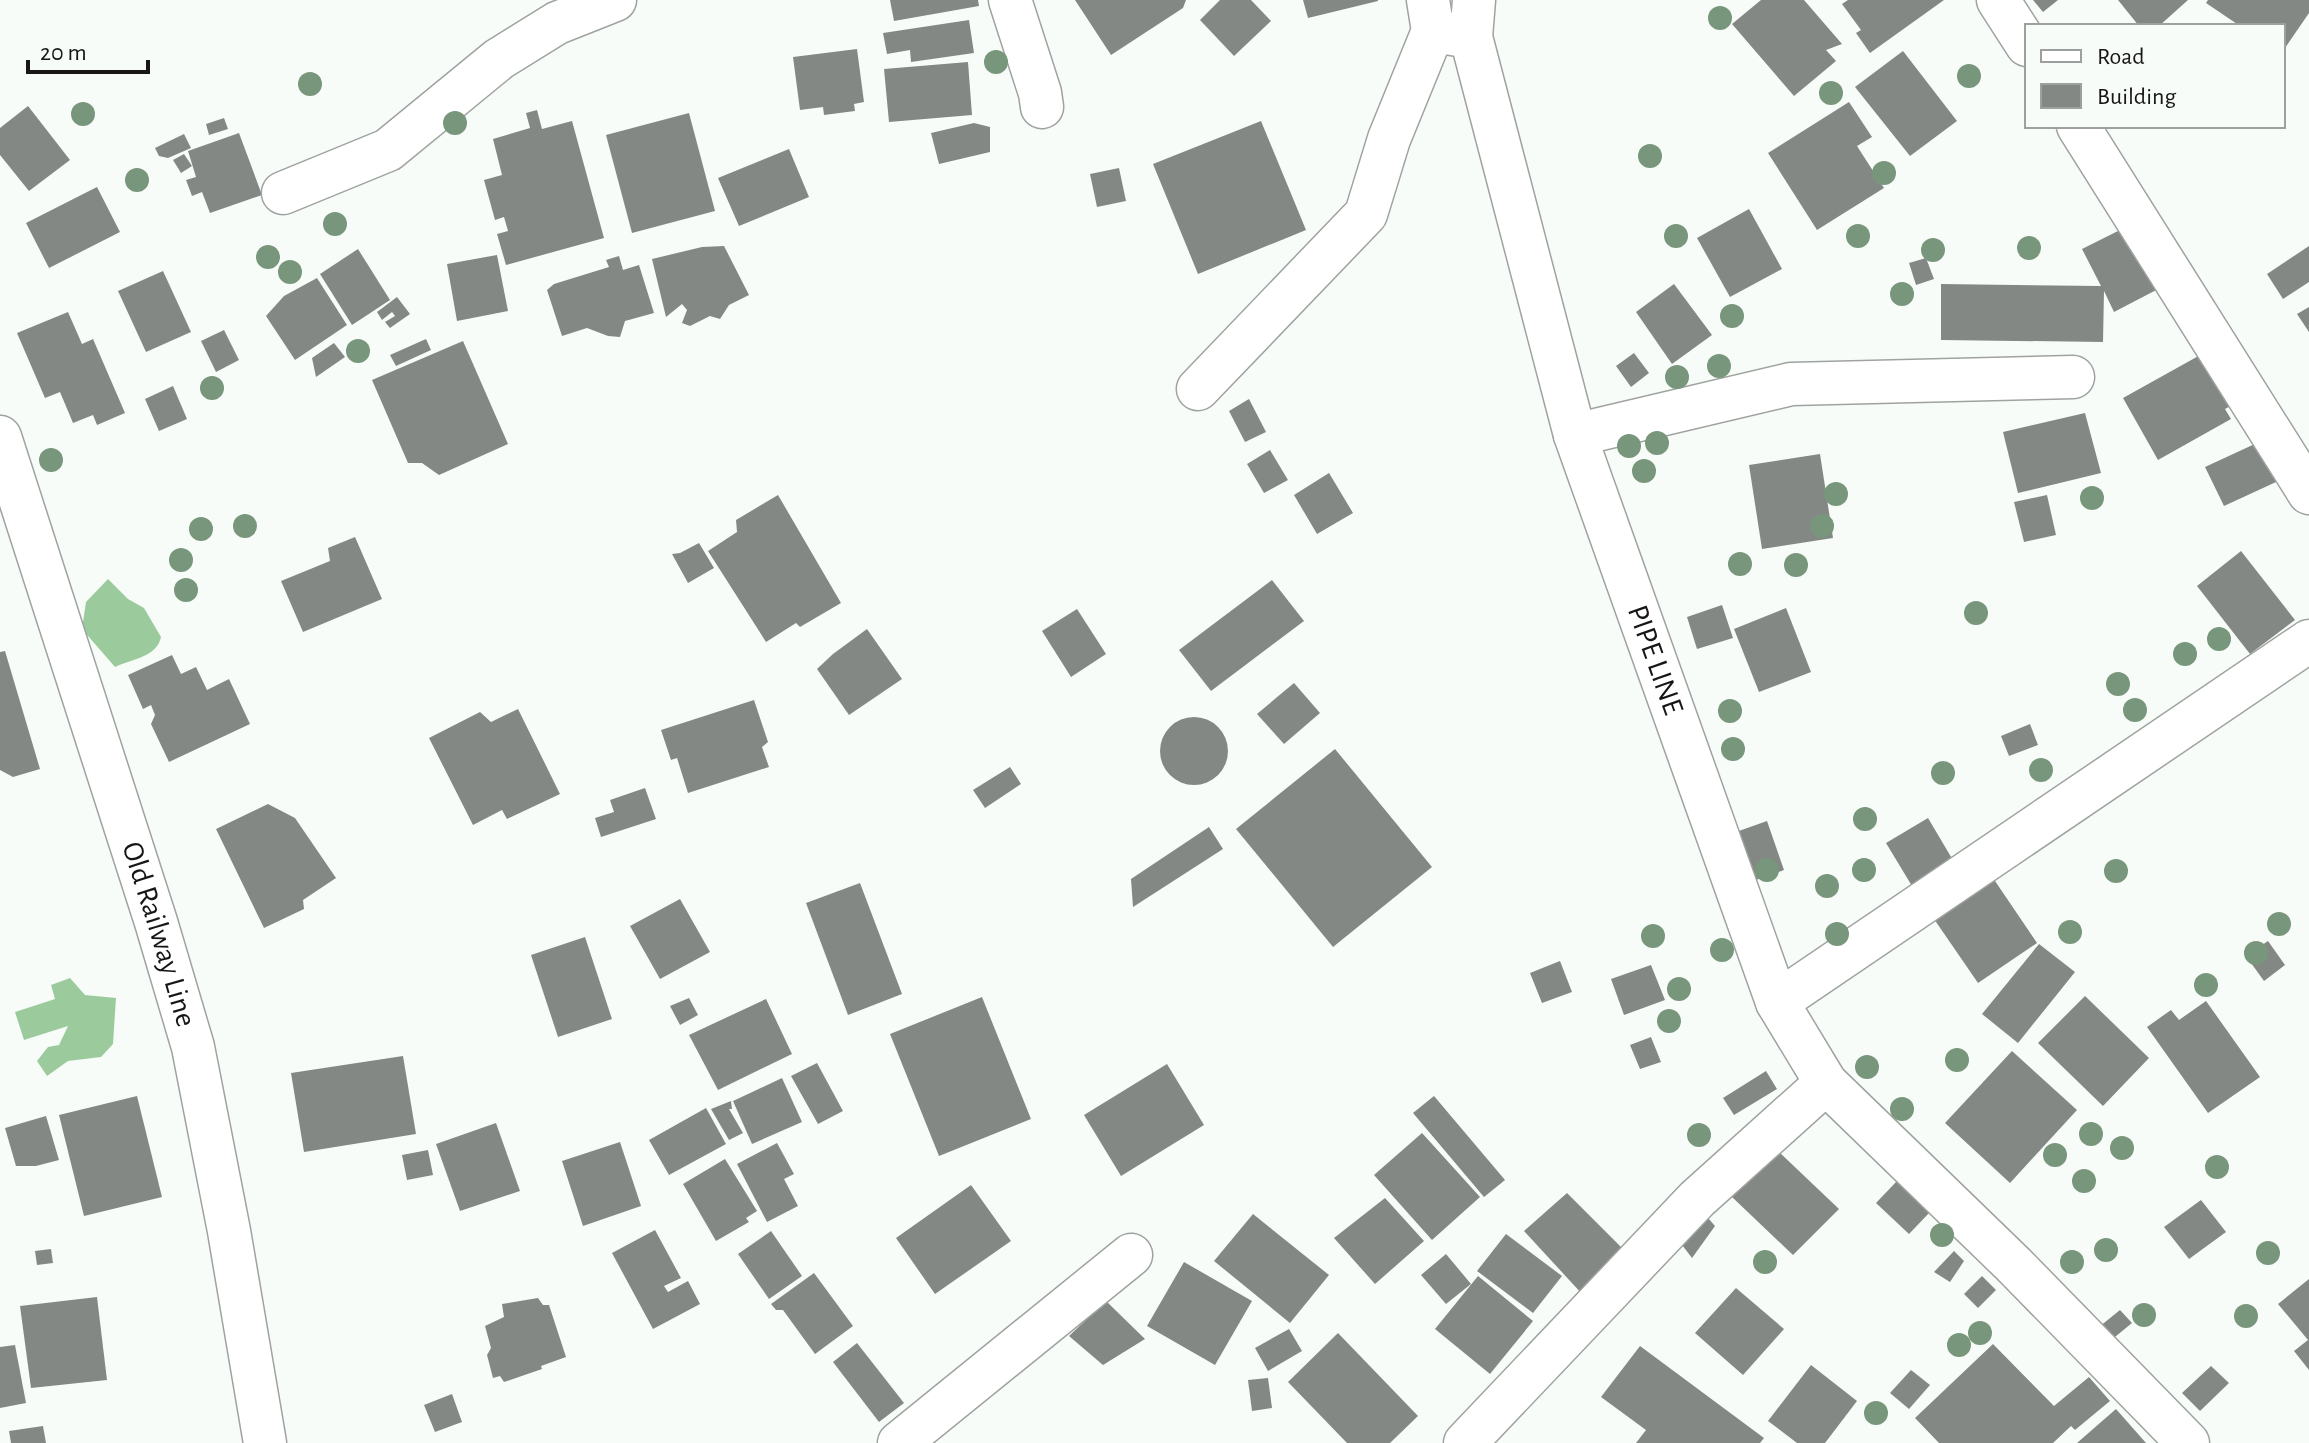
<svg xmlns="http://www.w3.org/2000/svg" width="2309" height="1443" viewBox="0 0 2309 1443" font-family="'Alegreya Sans',sans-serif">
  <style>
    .forest { fill: #9bcb9c }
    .building { fill: #848884 }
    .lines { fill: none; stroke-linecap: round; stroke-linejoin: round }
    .street-casing { stroke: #9fa39f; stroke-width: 45 }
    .street { stroke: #fff; stroke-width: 42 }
    .tree { fill: #78967b }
    .labels { text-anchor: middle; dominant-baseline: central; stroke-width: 6; stroke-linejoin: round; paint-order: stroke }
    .street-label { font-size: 30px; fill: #151615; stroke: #f8fcf8 }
  </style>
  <rect width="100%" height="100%" fill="#f8fcf8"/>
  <g class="forest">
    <path d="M108 579 128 599 144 608 161 637C157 657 132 659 115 667L82 629 86 602Z"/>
    <polygon points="70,978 85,995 116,998 113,1044 101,1057 68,1061 47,1076 37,1061 48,1047 59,1045 68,1026 24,1040 15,1012 55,999 51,985"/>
  </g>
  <g class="building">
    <polygon points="890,0 978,0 979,6 894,21"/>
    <polygon points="1075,0 1186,0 1183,8 1111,55"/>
    <polygon points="1220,0 1251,0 1271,21 1234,56 1200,20"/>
    <polygon points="1303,0 1378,0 1378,1 1308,18"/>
    <polygon points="1761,0 1804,0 1842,44 1826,50 1836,61 1794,96 1732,24"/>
    <polygon points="1848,0 1944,0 1870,53 1856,33 1861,30 1842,4"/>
    <polygon points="2033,0 2058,0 2043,12"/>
    <polygon points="2118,0 2188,0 2159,26 2139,26"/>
    <polygon points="2208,0 2309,0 2309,13 2283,51 2283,26 2240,26 2206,3"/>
    <polygon points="969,20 974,53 911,62 910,50 887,54 883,33"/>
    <polygon points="857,49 864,102 854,104 855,111 824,115 823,107 800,110 793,57"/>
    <polygon points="1903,51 1957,121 1910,156 1855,87"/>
    <polygon points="968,62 972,115 889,122 884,69"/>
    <polygon points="1849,102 1872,137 1857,146 1884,188 1817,230 1768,153"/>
    <polygon points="28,106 70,160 29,191 0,155 0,128"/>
    <polygon points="537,110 542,129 572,121 604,238 506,265 497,234 508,231 504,217 495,220 484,180 502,175 493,139 530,128 526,113"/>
    <polygon points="689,113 715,211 632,233 606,135"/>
    <polygon points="224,118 228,129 209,135 206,124"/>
    <polygon points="1261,121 1306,230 1198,274 1153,164"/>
    <polygon points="974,123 990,127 990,152 939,164 931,133"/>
    <polygon points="239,133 262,195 210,213 202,192 192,196 186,180 196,177 188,151"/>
    <polygon points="184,134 191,148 168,158 159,156 155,148"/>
    <polygon points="789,149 809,197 739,226 718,178"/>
    <polygon points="184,154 192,166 181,173 173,160"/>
    <polygon points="1119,168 1126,201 1097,207 1090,174"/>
    <polygon points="97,187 120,232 49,268 26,223"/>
    <polygon points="1749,209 1782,269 1730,297 1697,238"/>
    <polygon points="2130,225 2162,287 2114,312 2104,291 2103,342 1941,340 1941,284 2101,286 2082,249"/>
    <polygon points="724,246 749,295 729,305 720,319 710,316 690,326 682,323 687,310 682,304 666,317 652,259 702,247"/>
    <polygon points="2309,246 2309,282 2283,299 2267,274"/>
    <polygon points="358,249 390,300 352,325 320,274"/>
    <polygon points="497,255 508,311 457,321 447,264"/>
    <polygon points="619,256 623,270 639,265 654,313 625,321 620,337 608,336 587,328 562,336 547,290 554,284 609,267 606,260"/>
    <polygon points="1926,258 1934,279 1916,285 1909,263"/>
    <polygon points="163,271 191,332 146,352 118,291"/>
    <polygon points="317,278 347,325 295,360 266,316 284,296"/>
    <polygon points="1674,284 1712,335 1672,364 1636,312"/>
    <polygon points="397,297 410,314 390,328 385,322 395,316 392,312 382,320 377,312"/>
    <polygon points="2309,307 2309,332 2297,314"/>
    <polygon points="68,312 82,344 93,339 125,413 97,425 93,415 73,423 60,392 45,398 17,333"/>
    <polygon points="224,330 239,360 216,372 201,341"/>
    <polygon points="426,339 431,350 396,366 390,355"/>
    <polygon points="463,341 508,444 439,475 422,463 408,463 372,380"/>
    <polygon points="334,343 345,357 316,377 312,358"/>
    <polygon points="2211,349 2240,401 2225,409 2231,419 2158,460 2123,398"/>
    <polygon points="1634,353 1649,373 1631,387 1616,366"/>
    <polygon points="173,386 187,419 159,431 145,399"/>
    <polygon points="1249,399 1266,432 1245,442 1229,411"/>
    <polygon points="2085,413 2101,473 2018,493 2003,432"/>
    <polygon points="2272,436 2291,475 2224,506 2205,467"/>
    <polygon points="1270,450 1288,480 1264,493 1247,464"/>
    <polygon points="1820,454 1833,538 1762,549 1749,465"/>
    <polygon points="1329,473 1353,513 1317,534 1294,495"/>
    <polygon points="778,495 841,603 800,627 796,623 766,642 708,551 737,532 736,520"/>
    <polygon points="2047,495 2056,535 2024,542 2014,502"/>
    <polygon points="355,537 382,599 303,632 281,581 330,561 328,548"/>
    <polygon points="699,543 714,568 688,583 672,554 680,553"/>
    <polygon points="2241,551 2295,620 2250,654 2197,586"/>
    <polygon points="1272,580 1304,621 1211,691 1179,650"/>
    <polygon points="1722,605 1733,638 1697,649 1687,617"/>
    <polygon points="1786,608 1811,672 1759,692 1734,629"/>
    <polygon points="1077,609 1106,654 1071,677 1042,631"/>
    <polygon points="867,629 902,679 849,715 817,669 833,654"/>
    <polygon points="5,651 40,769 13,777 0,770 0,652"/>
    <polygon points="172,655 181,674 196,667 207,690 229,679 250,724 169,762 151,724 155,715 151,705 143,709 128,675"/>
    <polygon points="1294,683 1320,713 1284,744 1257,714"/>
    <polygon points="754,700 768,742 762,747 769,767 688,793 677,758 671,760 661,730"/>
    <polygon points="518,709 560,794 507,819 502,810 473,825 429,738 480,712 491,722"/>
    <circle cx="1194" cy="751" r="34"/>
    <polygon points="2030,724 2038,745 2009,756 2001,736"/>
    <polygon points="1335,749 1432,867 1333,947 1236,829"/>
    <polygon points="1010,767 1021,784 985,808 973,790"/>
    <polygon points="645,788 656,819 601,837 595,818 614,812 610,800"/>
    <polygon points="268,804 295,818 336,878 303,900 304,909 264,928 216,829"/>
    <polygon points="1928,818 1957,867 1915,891 1886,843"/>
    <polygon points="1767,821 1784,870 1753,881 1736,832"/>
    <polygon points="1209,827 1223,849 1133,907 1131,879"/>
    <polygon points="1993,878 2037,943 1978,983 1934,919"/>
    <polygon points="860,883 902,994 848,1015 806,903"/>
    <polygon points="680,899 710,952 660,979 630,926"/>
    <polygon points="585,937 612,1019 558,1037 531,955"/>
    <polygon points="2268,941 2285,965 2264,981 2246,956"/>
    <polygon points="2039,944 2075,972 2018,1043 1982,1014"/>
    <polygon points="1560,961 1572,992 1542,1003 1530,973"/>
    <polygon points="1651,965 1665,1000 1624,1015 1611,979"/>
    <polygon points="2085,996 2149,1058 2103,1106 2038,1043"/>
    <polygon points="982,997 1031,1119 939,1156 890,1034"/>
    <polygon points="689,998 698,1015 680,1025 670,1006"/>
    <polygon points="766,999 792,1054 718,1090 689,1035"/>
    <polygon points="2206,1001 2260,1077 2208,1113 2147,1027 2171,1010 2179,1020"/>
    <polygon points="1651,1037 1661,1062 1640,1069 1630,1045"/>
    <polygon points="2012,1051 2077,1110 2010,1183 1945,1123"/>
    <polygon points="403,1056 416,1134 304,1152 291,1073"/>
    <polygon points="817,1063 843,1111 818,1124 791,1076"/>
    <polygon points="1167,1064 1204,1125 1121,1176 1084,1115"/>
    <polygon points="1766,1071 1777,1089 1734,1115 1723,1098"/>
    <polygon points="782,1078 802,1122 752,1144 733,1101"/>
    <polygon points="137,1096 162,1197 84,1216 59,1115"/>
    <polygon points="1434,1096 1505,1180 1484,1197 1413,1113"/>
    <polygon points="731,1101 732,1109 729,1109 743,1133 729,1140 711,1109"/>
    <polygon points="706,1108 726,1144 669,1175 649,1140"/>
    <polygon points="46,1116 59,1160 36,1166 16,1166 5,1128"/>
    <polygon points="496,1123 520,1191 460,1211 436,1144"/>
    <polygon points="1422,1133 1480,1197 1432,1240 1374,1175"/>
    <polygon points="620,1142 641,1206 583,1226 562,1161"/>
    <polygon points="777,1143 794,1174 784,1179 798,1206 767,1222 737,1164"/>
    <polygon points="428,1150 433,1175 407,1180 402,1155"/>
    <polygon points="1777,1150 1839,1209 1793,1255 1732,1197"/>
    <polygon points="725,1159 757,1211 746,1218 749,1222 716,1241 683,1184"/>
    <polygon points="1897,1181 1930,1212 1909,1234 1876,1203"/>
    <polygon points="971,1185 1011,1241 935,1294 896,1238"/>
    <polygon points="1567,1193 1629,1255 1583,1295 1524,1231"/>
    <polygon points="1385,1198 1424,1241 1375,1284 1334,1238"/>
    <polygon points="2201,1200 2226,1232 2189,1259 2164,1227"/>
    <polygon points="1701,1210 1715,1226 1692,1258 1676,1237"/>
    <polygon points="1253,1214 1329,1275 1290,1323 1214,1261"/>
    <polygon points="655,1230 681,1278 664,1286 668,1292 688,1281 700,1304 653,1329 612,1253"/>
    <polygon points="771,1231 802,1276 769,1299 738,1254"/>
    <polygon points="1506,1234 1562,1276 1533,1313 1477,1271"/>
    <polygon points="51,1249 53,1263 37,1265 35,1251"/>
    <polygon points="1954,1251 1964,1261 1950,1282 1934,1272"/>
    <polygon points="1446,1254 1471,1284 1446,1304 1421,1275"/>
    <polygon points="1184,1262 1252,1301 1215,1365 1147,1326"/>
    <polygon points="814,1273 853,1326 815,1354 783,1310 776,1310 771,1304"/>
    <polygon points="1478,1276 1533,1321 1490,1374 1435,1329"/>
    <polygon points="1982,1276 1996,1290 1978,1308 1964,1294"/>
    <polygon points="2309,1279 2309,1370 2294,1351 2308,1340 2278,1304"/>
    <polygon points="1736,1288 1784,1329 1743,1375 1695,1333"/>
    <polygon points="97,1297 107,1380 31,1388 20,1306"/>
    <polygon points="538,1298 543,1305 549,1305 566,1357 541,1366 542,1369 504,1382 500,1376 493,1378 487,1355 491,1348 485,1326 504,1317 502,1304"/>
    <polygon points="1106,1301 1145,1339 1103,1365 1069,1336"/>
    <polygon points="2120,1310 2132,1323 2110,1341 2099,1327"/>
    <polygon points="1289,1329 1302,1351 1268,1371 1255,1348"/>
    <polygon points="1338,1333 1418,1416 1390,1443 1347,1443 1288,1382"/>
    <polygon points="857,1343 904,1403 879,1422 833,1362"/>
    <polygon points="1993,1344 2054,1406 2089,1377 2110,1401 2075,1430 2071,1426 2053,1443 1939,1443 1915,1418"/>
    <polygon points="15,1345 26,1403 0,1408 0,1347"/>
    <polygon points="1640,1346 1764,1438 1760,1443 1636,1443 1646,1430 1601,1397"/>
    <polygon points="1811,1365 1857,1401 1825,1443 1797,1443 1768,1421"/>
    <polygon points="2211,1366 2229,1383 2200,1411 2182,1393"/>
    <polygon points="1911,1370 1930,1385 1909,1409 1890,1393"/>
    <polygon points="1268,1378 1272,1408 1252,1411 1248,1380"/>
    <polygon points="452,1394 462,1422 435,1432 424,1405"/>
    <polygon points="2116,1409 2146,1443 2077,1443"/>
    <polygon points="43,1426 46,1443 11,1443 9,1431"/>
  </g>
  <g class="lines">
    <g class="street-casing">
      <g id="street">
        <polyline points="1010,0 1040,93 1042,107"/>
        <path id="s1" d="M1428 0 1433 31 1471 37 1575 435 1777 1002 1826 1083 2014 1265 2188 1443"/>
        <polyline points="1998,0 2027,45"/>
        <polyline points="1471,37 1474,0"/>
        <polyline points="2078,126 2309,493"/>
        <polyline points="283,193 388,150 499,59 557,23 615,0"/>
        <polyline points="1198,389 1366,214 1389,139 1433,31"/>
        <polyline points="1575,435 1791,384 2073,377"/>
        <path id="s2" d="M0 437 156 922 193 1047 229 1231 265 1443"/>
        <polyline points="1777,1002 2309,641"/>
        <polyline points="899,1443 1131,1255"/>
        <polyline points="1465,1443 1697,1199 1826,1083"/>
      </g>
    </g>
    <use href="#street" class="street"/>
  </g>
  <g class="tree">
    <circle cx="1720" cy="18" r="12"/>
    <circle cx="996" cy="62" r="12"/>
    <circle cx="1969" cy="76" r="12"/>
    <circle cx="310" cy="84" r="12"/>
    <circle cx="1831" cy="93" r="12"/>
    <circle cx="83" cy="114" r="12"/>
    <circle cx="455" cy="123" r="12"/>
    <circle cx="1650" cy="156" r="12"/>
    <circle cx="1884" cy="173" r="12"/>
    <circle cx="137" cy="180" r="12"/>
    <circle cx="335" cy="224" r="12"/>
    <circle cx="1676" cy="236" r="12"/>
    <circle cx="1858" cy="236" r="12"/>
    <circle cx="2029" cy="248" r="12"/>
    <circle cx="1933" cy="250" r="12"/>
    <circle cx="268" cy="257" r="12"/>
    <circle cx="290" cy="272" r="12"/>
    <circle cx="1902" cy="294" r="12"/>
    <circle cx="1732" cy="316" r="12"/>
    <circle cx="358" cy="351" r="12"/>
    <circle cx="1719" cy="366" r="12"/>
    <circle cx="1677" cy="377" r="12"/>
    <circle cx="212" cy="388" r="12"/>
    <circle cx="1657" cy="443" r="12"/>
    <circle cx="1629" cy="446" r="12"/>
    <circle cx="51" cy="460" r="12"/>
    <circle cx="1644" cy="471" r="12"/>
    <circle cx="1836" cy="494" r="12"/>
    <circle cx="2092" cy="498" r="12"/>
    <circle cx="245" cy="526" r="12"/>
    <circle cx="1822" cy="526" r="12"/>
    <circle cx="201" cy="529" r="12"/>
    <circle cx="181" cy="560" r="12"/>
    <circle cx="1740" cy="564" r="12"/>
    <circle cx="1796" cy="565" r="12"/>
    <circle cx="186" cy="590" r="12"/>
    <circle cx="1976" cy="613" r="12"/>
    <circle cx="2219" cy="639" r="12"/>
    <circle cx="2185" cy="654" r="12"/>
    <circle cx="2118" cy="684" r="12"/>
    <circle cx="2135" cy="710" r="12"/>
    <circle cx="1730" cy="711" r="12"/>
    <circle cx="1733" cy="749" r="12"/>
    <circle cx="2041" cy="770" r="12"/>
    <circle cx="1943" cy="773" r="12"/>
    <circle cx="1865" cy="819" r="12"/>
    <circle cx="1767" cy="870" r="12"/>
    <circle cx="1864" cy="870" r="12"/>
    <circle cx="2116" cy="871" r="12"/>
    <circle cx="1827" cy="886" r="12"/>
    <circle cx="2279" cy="924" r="12"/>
    <circle cx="2070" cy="932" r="12"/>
    <circle cx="1837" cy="934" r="12"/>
    <circle cx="1653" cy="936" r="12"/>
    <circle cx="1722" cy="950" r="12"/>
    <circle cx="2256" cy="953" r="12"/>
    <circle cx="2206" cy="985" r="12"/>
    <circle cx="1679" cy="989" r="12"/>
    <circle cx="1669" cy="1021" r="12"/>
    <circle cx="1957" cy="1060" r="12"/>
    <circle cx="1867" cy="1067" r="12"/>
    <circle cx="1902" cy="1109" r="12"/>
    <circle cx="2091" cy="1134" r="12"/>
    <circle cx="1699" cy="1135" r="12"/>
    <circle cx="2122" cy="1148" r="12"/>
    <circle cx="2055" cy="1155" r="12"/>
    <circle cx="2217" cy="1167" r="12"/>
    <circle cx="2084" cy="1181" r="12"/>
    <circle cx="1942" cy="1235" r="12"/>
    <circle cx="2106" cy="1250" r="12"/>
    <circle cx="2268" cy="1253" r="12"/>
    <circle cx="1765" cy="1262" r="12"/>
    <circle cx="2072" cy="1262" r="12"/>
    <circle cx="2144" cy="1315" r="12"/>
    <circle cx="2246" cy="1316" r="12"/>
    <circle cx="1980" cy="1333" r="12"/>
    <circle cx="1959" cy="1345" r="12"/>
    <circle cx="1876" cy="1413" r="12"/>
  </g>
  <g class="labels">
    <g class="street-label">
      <text stroke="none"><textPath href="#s1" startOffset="720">PIPE LINE</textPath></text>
      <text stroke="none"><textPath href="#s2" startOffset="522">Old Railway Line</textPath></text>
    </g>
  </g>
  <rect x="2025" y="24" width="260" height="104" fill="#f8fcf8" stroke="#9da09d" stroke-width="2"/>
  <rect x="2041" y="50" width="40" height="12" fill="#ffffff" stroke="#9da09d" stroke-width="2"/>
  <text x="2097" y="64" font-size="24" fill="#151615">Road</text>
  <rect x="2041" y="84" width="40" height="24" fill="#848884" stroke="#9da09d" stroke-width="2"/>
  <text x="2097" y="104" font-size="24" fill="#151615">Building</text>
  <path d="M28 60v12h120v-12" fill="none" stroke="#151615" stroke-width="4"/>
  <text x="40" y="60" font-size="24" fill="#151615" stroke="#f8fcf8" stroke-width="6" paint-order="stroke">20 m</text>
</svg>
